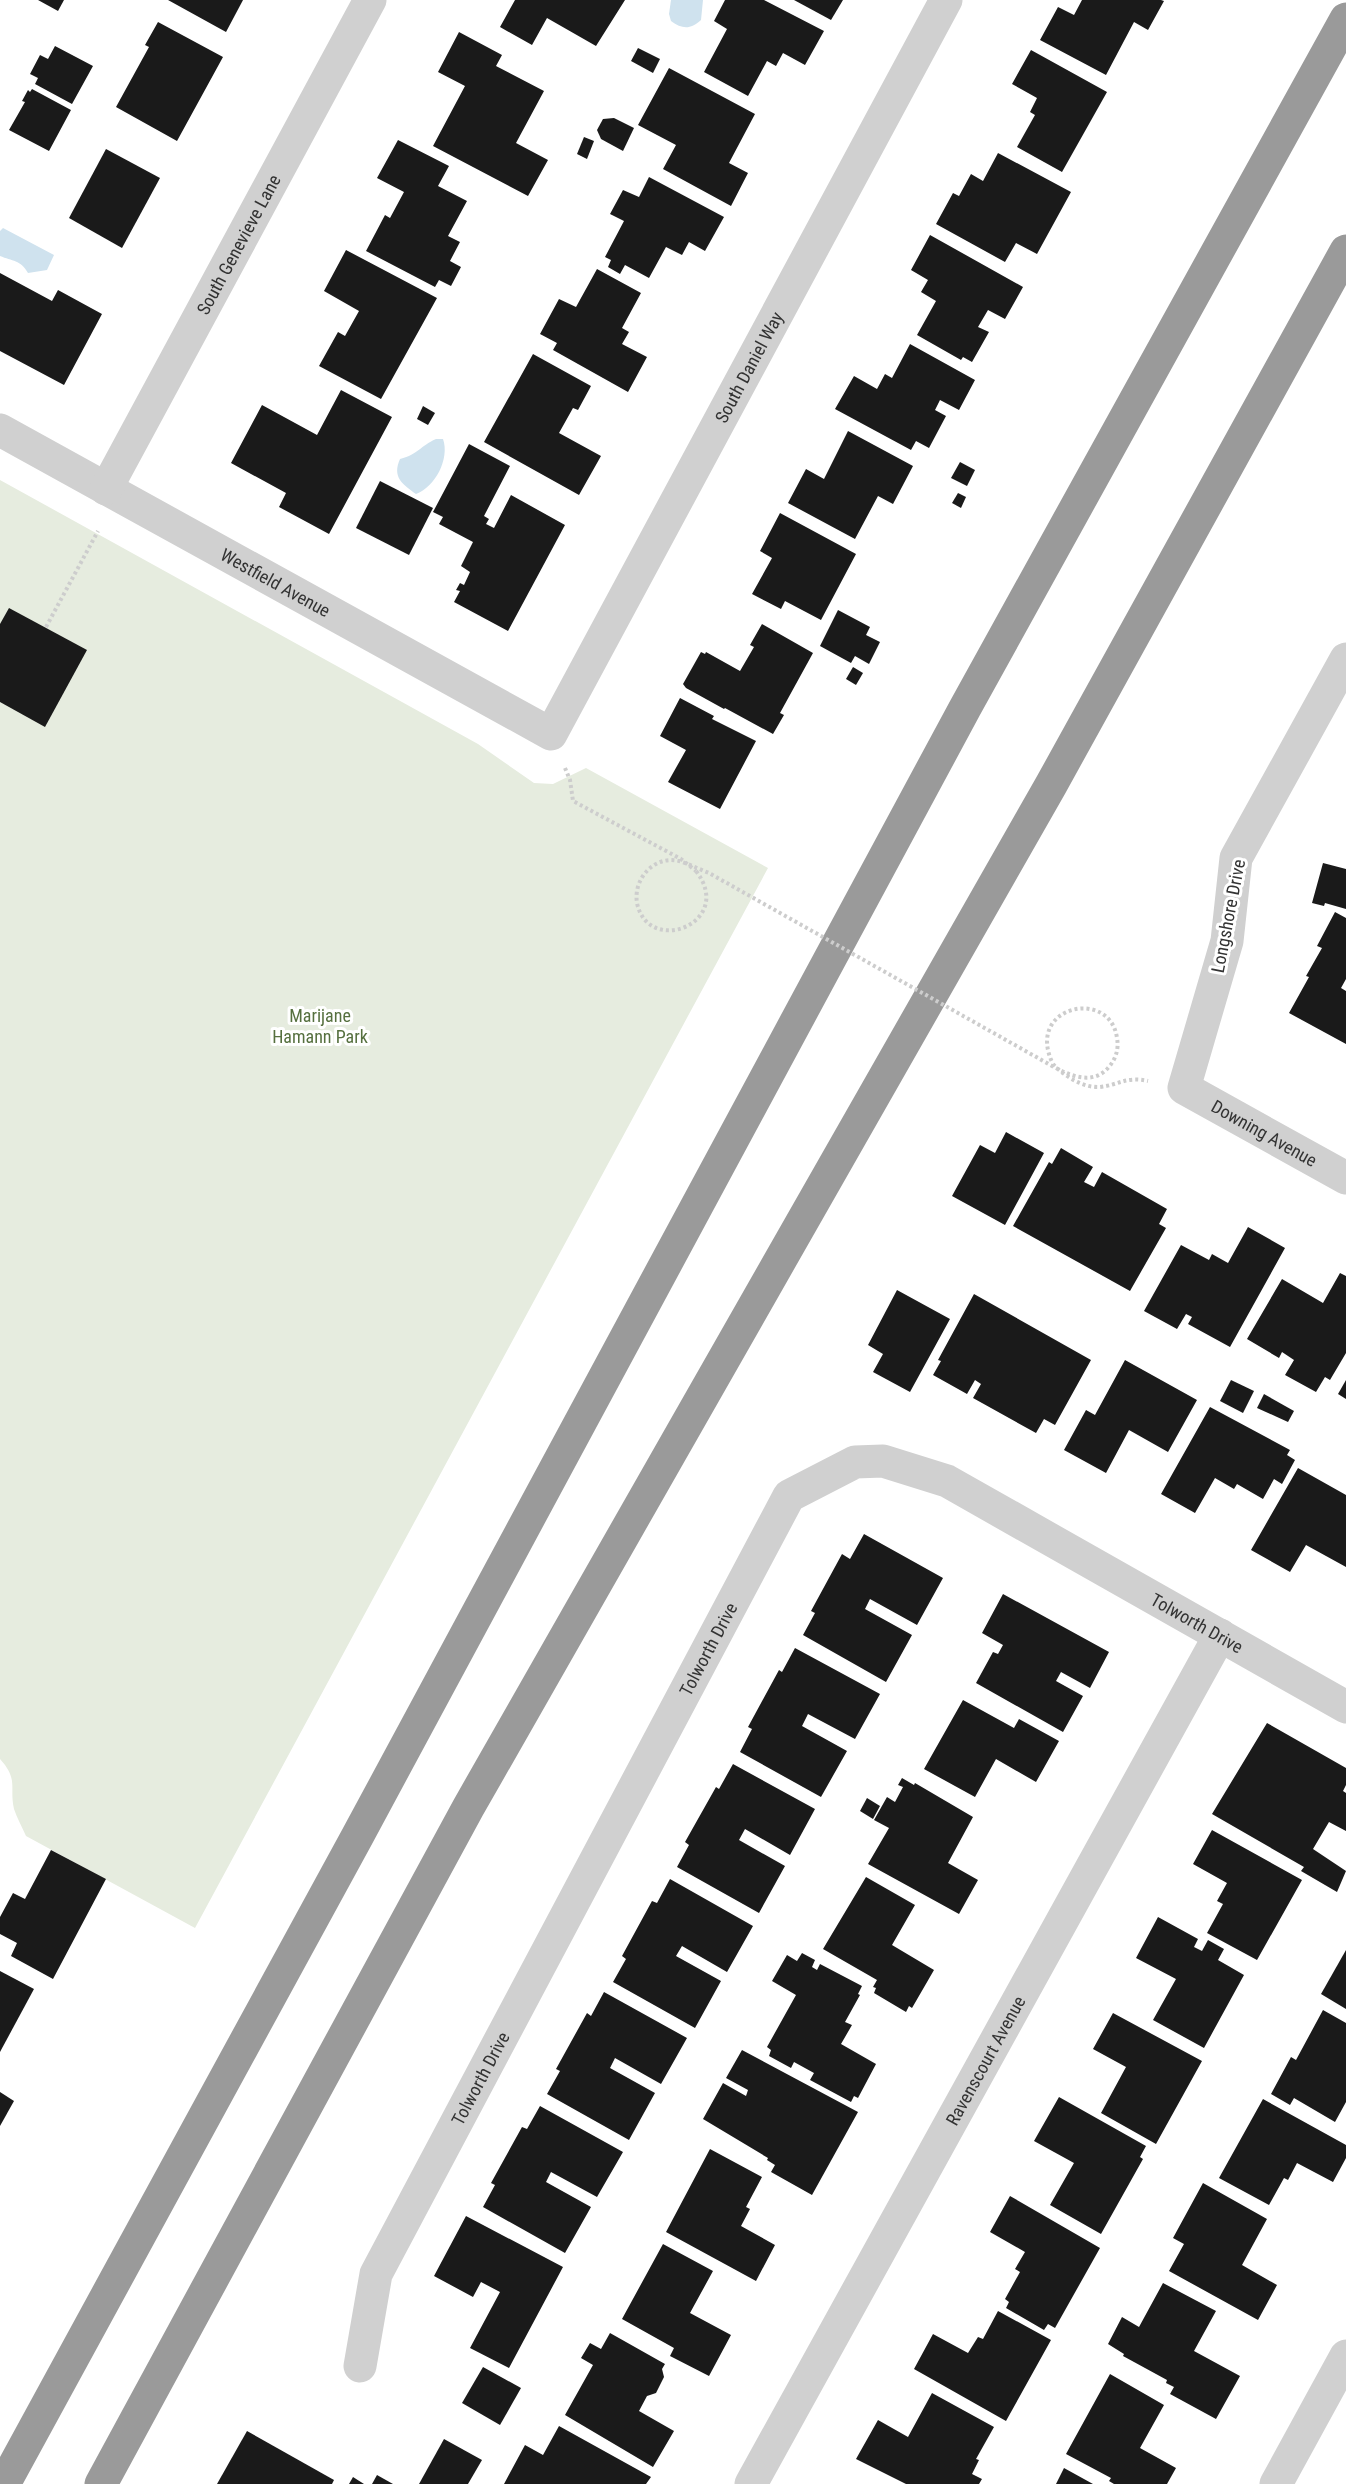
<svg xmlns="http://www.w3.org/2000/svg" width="1346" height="2484" viewBox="0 0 1346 2484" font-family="'Roboto Condensed',sans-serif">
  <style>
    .green { fill: #e6ecdf }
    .water { fill: #cfe2ee }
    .building { fill: #1a1a1a }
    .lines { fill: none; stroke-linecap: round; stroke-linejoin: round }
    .path { stroke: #cdcdcd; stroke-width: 4; stroke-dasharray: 3 3; stroke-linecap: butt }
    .street { stroke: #d0d0d0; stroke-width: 33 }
    .highway { stroke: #9a9a9a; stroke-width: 33 }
    .path-bridge { stroke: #cdcdcd; stroke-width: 4; stroke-dasharray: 3 3; stroke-linecap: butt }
    .labels { text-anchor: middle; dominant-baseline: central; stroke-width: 6; stroke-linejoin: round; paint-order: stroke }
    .street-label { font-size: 18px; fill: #333; stroke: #fff }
    .park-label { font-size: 18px; fill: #56703f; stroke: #fff }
  </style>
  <rect width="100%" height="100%" fill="#fff"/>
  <path class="green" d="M0 480 478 744 534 783 553 784 586 768 768 868 195 1928 26 1836C22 1827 17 1818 14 1809 9 1787 19 1780 0 1759Z"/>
  <g class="water">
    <path d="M671 0H703L701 20C690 30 682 29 671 21L669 14Z"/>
    <path d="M3 228 54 255 47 270 28 273C21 260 12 261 0 256V231Z"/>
    <path d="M436 439H443C450 459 435 487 416 494 402 484 392 477 400 459 419 454 420 446 436 439Z"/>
  </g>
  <g class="building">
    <polygon points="38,0 64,0 58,11"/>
    <polygon points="168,0 243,0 226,32"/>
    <polygon points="515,0 625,0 596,46 547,18 532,45 500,27"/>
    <polygon points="725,0 764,0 824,31 805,65 783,53 776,66 767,61 748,96 704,72 727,29 714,21"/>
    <polygon points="794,0 843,0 831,20"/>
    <polygon points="1082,0 1161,0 1164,1 1148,30 1134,22 1106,75 1040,40 1058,7 1074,15"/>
    <polygon points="158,22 223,57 177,141 116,107 149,47 145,45"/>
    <polygon points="459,32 502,55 496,66 544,91 516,143 548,160 528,196 433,146 465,86 438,72"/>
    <polygon points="55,46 93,66 72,104 35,84 38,78 30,74 40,55 48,59"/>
    <polygon points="638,48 660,59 653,73 631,61"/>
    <polygon points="1031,50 1107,92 1062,172 1017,147 1035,115 1030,112 1037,98 1012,84"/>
    <polygon points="669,68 755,114 729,163 748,173 731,206 663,169 676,145 638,125"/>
    <polygon points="32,89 71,110 49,151 9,130 25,102 22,101 28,90 30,92"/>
    <polygon points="614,118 634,128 623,151 601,139 597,130 603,119"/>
    <polygon points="584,137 594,141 587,159 577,154"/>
    <polygon points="398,140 449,166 438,186 467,201 448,236 460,242 450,261 461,267 451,286 439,280 435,287 366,251 385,215 390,218 404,192 377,178"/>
    <polygon points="106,149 160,178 122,248 69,218"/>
    <polygon points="998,153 1071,192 1037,254 1016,243 1005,262 936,224 953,193 959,196 971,174 983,181"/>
    <polygon points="649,177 724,217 705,251 689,242 682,255 666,247 649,278 625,265 620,274 608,267 611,260 605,257 624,221 610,214 623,190 639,197"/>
    <polygon points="930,235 1023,287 1005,319 988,310 978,327 989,332 972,362 963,357 961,360 917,335 936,301 921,292 928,280 911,270"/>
    <polygon points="346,250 437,298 381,399 319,366 338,332 345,336 359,311 324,291"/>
    <polygon points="597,269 641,293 622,328 629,332 622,344 647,357 628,392 553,350 557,343 540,334 559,299 576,307"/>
    <polygon points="0,273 52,301 58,290 102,314 64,385 0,351"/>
    <polygon points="910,344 975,380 959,410 940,400 935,410 946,416 929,448 916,441 911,450 835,409 854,376 877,389 885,374 892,378"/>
    <polygon points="533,354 591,386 578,410 573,408 559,433 601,456 579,495 484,442"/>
    <polygon points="341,390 392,417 329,534 279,507 286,493 231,463 262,405 317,435"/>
    <polygon points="423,406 435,413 428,425 417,419"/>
    <polygon points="848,431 913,466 893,504 878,496 855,539 788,503 806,469 824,479"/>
    <polygon points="469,444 510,466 484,516 489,519 486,524 494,528 511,495 565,525 508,631 454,602 460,591 456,590 460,583 464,585 470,572 461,566 473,542 439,524 443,517 433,512"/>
    <polygon points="960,462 975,470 967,486 951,478"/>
    <polygon points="380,481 433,508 409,555 356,528"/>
    <polygon points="958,493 966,497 961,508 952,503"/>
    <polygon points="780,513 856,554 821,620 785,601 781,609 752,594 772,558 760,551"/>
    <polygon points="9,608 87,650 45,727 0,702 0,624"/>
    <polygon points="838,610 870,627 866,635 880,642 869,664 855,656 851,663 820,646"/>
    <polygon points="762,624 813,653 780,713 784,715 773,734 725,708 724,709 686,688 683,684 701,652 705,654 706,652 740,671 754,647 750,645"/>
    <polygon points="853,667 863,673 856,685 846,679"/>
    <polygon points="680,698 714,716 712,719 756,741 720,809 668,782 686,750 660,736"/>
    <polygon points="1323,863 1346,869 1346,909 1325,903 1324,906 1312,903"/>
    <polygon points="1335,912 1346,918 1346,979 1341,988 1346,991 1346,1044 1289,1013 1309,977 1306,976 1322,948 1317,946"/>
    <polygon points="1006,1132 1044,1153 1005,1225 952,1196 980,1145 995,1153"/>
    <polygon points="1061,1148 1093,1167 1084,1182 1094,1187 1102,1172 1167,1209 1159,1224 1166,1228 1130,1291 1013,1226 1049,1162 1052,1164"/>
    <polygon points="1248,1227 1285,1248 1230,1347 1188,1324 1192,1317 1186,1314 1177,1329 1144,1311 1181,1245 1209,1260 1212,1254 1228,1263"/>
    <polygon points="1340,1273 1346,1276 1346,1353 1330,1380 1325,1377 1316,1392 1285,1375 1294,1360 1282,1352 1279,1358 1247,1339 1282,1279 1323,1303"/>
    <polygon points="897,1290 950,1319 910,1392 873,1372 883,1354 868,1345"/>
    <polygon points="974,1294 1091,1360 1055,1425 1044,1419 1036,1433 973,1398 981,1384 975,1380 967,1394 933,1375 941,1361 938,1360"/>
    <polygon points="1125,1360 1197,1400 1168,1452 1129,1430 1106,1473 1064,1450 1086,1410 1095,1415"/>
    <polygon points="1231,1380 1254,1391 1243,1413 1220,1401"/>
    <polygon points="1346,1380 1346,1399 1338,1394"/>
    <polygon points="1264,1394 1294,1411 1288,1422 1257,1408"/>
    <polygon points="1210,1407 1290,1450 1287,1455 1295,1460 1282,1484 1274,1479 1263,1499 1237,1484 1234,1489 1215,1478 1195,1513 1161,1494"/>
    <polygon points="1298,1468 1346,1495 1346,1567 1306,1545 1290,1572 1251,1550"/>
    <polygon points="864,1534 943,1578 917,1625 870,1599 865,1609 912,1635 886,1682 803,1635 815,1613 811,1611 842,1554 850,1559"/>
    <polygon points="1003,1594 1109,1652 1090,1688 1061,1672 1056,1681 1083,1696 1063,1732 976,1683 993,1652 998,1654 1003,1645 982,1633"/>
    <polygon points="795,1648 880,1694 855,1739 808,1714 802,1726 847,1751 821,1797 740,1752 752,1729 748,1727 779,1670 782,1672"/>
    <polygon points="963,1700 1014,1728 1019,1719 1059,1741 1036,1782 996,1759 975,1797 924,1769"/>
    <polygon points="1267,1723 1346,1768 1346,1785 1343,1791 1346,1793 1346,1831 1329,1822 1313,1849 1346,1871 1337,1892 1301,1871 1304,1867 1212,1814"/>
    <polygon points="733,1764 815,1809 790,1855 745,1829 739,1840 785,1866 759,1913 677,1867 689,1845 685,1842 716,1787 719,1789"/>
    <polygon points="902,1778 914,1785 915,1783 973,1817 948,1863 978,1880 959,1914 868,1864 889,1828 874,1820 887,1797 895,1802 903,1787 898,1785"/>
    <polygon points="867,1798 880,1806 873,1819 860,1811"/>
    <polygon points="1212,1830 1302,1880 1257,1960 1207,1933 1223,1904 1217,1901 1227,1883 1193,1864"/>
    <polygon points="51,1850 106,1879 53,1979 11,1956 17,1943 0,1934 0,1917 13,1893 25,1899"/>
    <polygon points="866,1877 915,1905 892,1945 934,1970 912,2008 909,2006 906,2012 874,1993 876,1988 873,1987 877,1980 823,1949"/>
    <polygon points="670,1879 753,1926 727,1972 682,1946 676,1956 721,1981 695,2028 613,1982 626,1959 622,1956 652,1901 657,1903"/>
    <polygon points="1158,1917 1198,1939 1194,1947 1202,1951 1208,1940 1224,1949 1218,1960 1244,1975 1204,2048 1153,2020 1176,1979 1136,1958"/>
    <polygon points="1346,1950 1346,2009 1321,1994"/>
    <polygon points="802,1953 815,1960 812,1967 817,1970 820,1964 862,1986 858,1994 860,1995 845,2022 852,2025 841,2044 876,2064 858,2098 854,2096 851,2102 810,2080 814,2073 794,2062 791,2068 769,2056 771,2050 767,2047 796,1995 772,1981 787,1955 797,1961"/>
    <polygon points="0,1971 34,1989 0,2052"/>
    <polygon points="604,1992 687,2038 661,2084 615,2058 610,2068 655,2093 629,2140 547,2094 560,2071 556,2069 587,2013 591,2016"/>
    <polygon points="1323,2010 1346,2023 1346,2102 1335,2122 1294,2098 1290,2105 1271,2094 1291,2057 1296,2060"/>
    <polygon points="1113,2013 1202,2061 1156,2144 1101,2113 1126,2067 1093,2049"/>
    <polygon points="742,2050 858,2112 812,2195 771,2172 775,2165 767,2160 768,2158 703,2119 723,2083 746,2096 748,2090 726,2078"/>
    <polygon points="0,2092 14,2101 0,2126"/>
    <polygon points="1059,2097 1146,2146 1140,2157 1143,2159 1101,2234 1050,2205 1074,2163 1034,2141"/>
    <polygon points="1263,2099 1346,2145 1346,2158 1333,2182 1297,2163 1288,2180 1284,2178 1269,2205 1219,2178"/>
    <polygon points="540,2106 623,2152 597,2197 551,2172 546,2182 591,2207 565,2253 483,2207 495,2185 491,2183 522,2127 527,2129"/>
    <polygon points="710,2149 762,2177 746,2207 750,2209 741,2226 775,2245 756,2281 666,2232"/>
    <polygon points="1203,2183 1267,2219 1242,2265 1277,2285 1258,2320 1169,2271 1184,2244 1173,2238"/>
    <polygon points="1010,2196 1100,2248 1055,2328 1048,2324 1044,2330 1006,2308 1009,2302 1005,2299 1020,2272 1015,2269 1025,2252 990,2232"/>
    <polygon points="466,2216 563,2267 509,2368 470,2348 500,2292 481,2282 473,2297 434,2276"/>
    <polygon points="663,2244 713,2271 690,2313 731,2335 709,2376 670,2356 674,2348 622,2319"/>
    <polygon points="1163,2283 1216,2311 1194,2351 1240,2376 1216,2419 1170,2394 1174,2387 1166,2383 1167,2380 1123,2356 1124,2354 1108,2344 1122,2317 1139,2327"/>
    <polygon points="998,2311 1051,2340 1006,2421 914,2369 933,2334 968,2353 978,2337 983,2339"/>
    <polygon points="610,2333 665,2364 662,2369 664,2377 656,2393 647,2396 639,2411 674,2431 653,2467 565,2415 593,2365 581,2358 590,2343 601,2349"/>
    <polygon points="483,2367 521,2388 500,2425 462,2403"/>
    <polygon points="1110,2374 1164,2405 1140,2448 1176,2468 1167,2484 1114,2484 1109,2481 1111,2478 1066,2454"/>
    <polygon points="932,2393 994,2427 976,2459 979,2460 972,2474 982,2479 979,2484 906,2484 856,2459 878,2420 908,2437"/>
    <polygon points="559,2426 651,2477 646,2484 504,2484 525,2445 543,2455"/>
    <polygon points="247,2431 334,2480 332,2484 217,2484"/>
    <polygon points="444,2439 482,2460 468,2484 419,2484"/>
    <polygon points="1064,2468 1093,2484 1056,2484"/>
    <polygon points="377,2475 393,2484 372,2484"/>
    <polygon points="353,2477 364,2484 349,2484"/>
  </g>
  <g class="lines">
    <g class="path">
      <polyline points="46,627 98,531"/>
      <polyline points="565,768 570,780 573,801 681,859 696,871"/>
      <path d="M1053 1064C1064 1076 1083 1088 1100 1087 1119 1085 1126 1076 1148 1081"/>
    </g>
    <g class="street">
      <path id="s1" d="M0 430 551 734 946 0"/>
      <path id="s2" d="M106 489 370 0"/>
      <path id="s3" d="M1346 659 1236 858 1227 941 1184 1088 1346 1178"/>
      <path id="s4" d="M360 2366 376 2274 789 1496 855 1462 883 1461 947 1481 1346 1707"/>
      <path id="s5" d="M751 2484 1220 1635"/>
      <polyline points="1276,2484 1346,2356"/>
    </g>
    <g class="highway">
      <polyline points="4,2484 357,1837 965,708 1346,19"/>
      <polyline points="101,2484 468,1808 1051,785 1346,251"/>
    </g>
    <path class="path-bridge" d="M696 871C736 923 648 957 637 903 633 879 654 855 679 861 689 864 699 869 709 873L1038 1058C1058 1069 1088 1090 1108 1068 1116 1059 1119 1049 1117 1038 1110 987 1024 1006 1053 1064"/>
  </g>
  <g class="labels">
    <g class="street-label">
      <text stroke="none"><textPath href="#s2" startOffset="278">South Genevieve Lane</textPath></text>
      <text stroke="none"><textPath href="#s1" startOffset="1046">South Daniel Way</textPath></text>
      <text stroke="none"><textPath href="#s1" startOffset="315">Westfield Avenue</textPath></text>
      <text transform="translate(1228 916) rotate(-79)">Longshore Drive</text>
      <text stroke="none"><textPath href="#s3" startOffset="556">Downing Avenue</textPath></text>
      <text stroke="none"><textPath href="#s4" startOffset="1431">Tolworth Drive</textPath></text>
      <text stroke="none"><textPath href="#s4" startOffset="801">Tolworth Drive</textPath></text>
      <text stroke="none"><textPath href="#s5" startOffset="484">Ravenscourt Avenue</textPath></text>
      <text stroke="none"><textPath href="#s4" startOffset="315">Tolworth Drive</textPath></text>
    </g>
    <g class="park-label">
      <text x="320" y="1015">Marijane<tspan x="320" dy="21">Hamann Park</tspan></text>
    </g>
  </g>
</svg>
